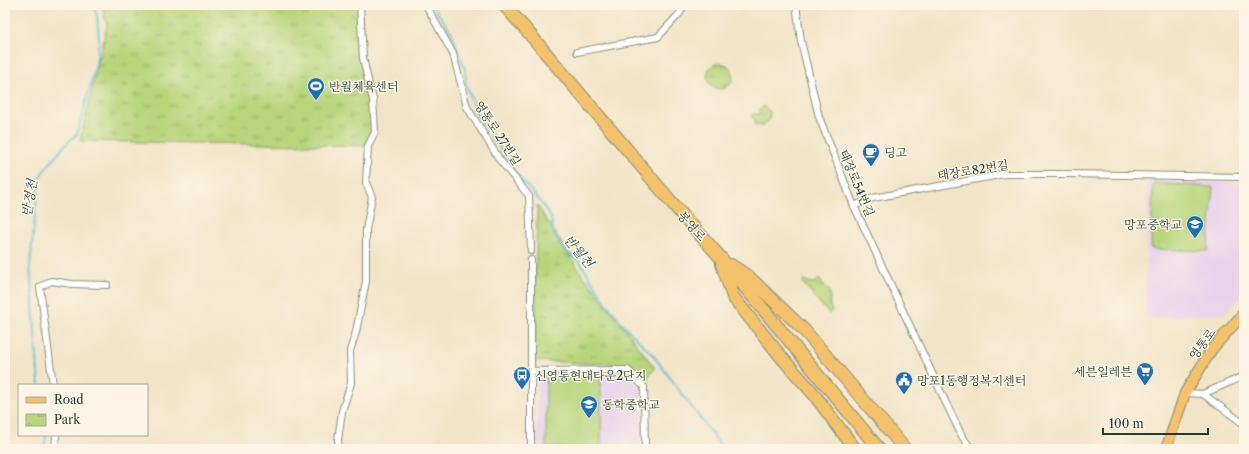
<svg xmlns="http://www.w3.org/2000/svg" width="1249" height="454" viewBox="0 0 1249 454" font-family="'Libre Caslon Text','Noto Serif KR',serif">
  <style>
    .built { fill: #ead1ec }
    .green { fill: #b8d57b; stroke: #6c8958 }
    .park { fill: url(#park-tufts); stroke: #6c8958 }
    .lines { fill: none; stroke-linecap: round; stroke-linejoin: round }
    .stream { stroke: #57c2d3; stroke-width: 2 }
    .street-casing { stroke: #88907e; stroke-width: 8 }
    .primary-casing { stroke: #88907e; stroke-width: 12 }
    .highway-casing { stroke: #88907e; stroke-width: 14 }
    .street { stroke: #fff; stroke-width: 6 }
    .primary { stroke: #f4c26a; stroke-width: 10 }
    .highway { stroke: #f4c26a; stroke-width: 12 }
    .labels { text-anchor: middle; dominant-baseline: central; stroke-width: 3; stroke-linejoin: round; paint-order: stroke }
    .poi-label { font-size: 12px; fill: #1f3d34; stroke: #fcf5e5; text-anchor: start }
    .street-label { font-size: 12px; fill: #1f3d34; stroke: #fcf5e5 }
    .water-label { font-size: 13px; font-style: italic; fill: #2d5e5c; stroke: #fcf5e5 }
  </style>
  <defs>
    <pattern id="park-tufts" width="24" height="20" patternUnits="userSpaceOnUse"><rect width="24" height="20" fill="#b8d57b"/><path d="M3 7l-1-3M5 7V3M7 7l1-3M15 17l-1-3M17 17v-4M19 17l1-3" fill="none" stroke="#95ae66"/></pattern>
  </defs>
  <rect width="100%" height="100%" fill="#fcf5e5"/>
  <filter id="ink" filterUnits="userSpaceOnUse"><feTurbulence type="fractalNoise" baseFrequency=".025" numOctaves="2"/><feDisplacementMap in="SourceGraphic" scale="8" xChannelSelector="R" yChannelSelector="G"/><feConvolveMatrix kernelMatrix="1 2 1 2 8 2 1 2 1" color-interpolation-filters="sRGB"/></filter>
  <filter id="wash" filterUnits="userSpaceOnUse"><feTurbulence type="fractalNoise" baseFrequency=".012" numOctaves="4" result="noise"/><feDisplacementMap in="SourceGraphic" scale="16" xChannelSelector="R" yChannelSelector="G"/><feGaussianBlur stdDeviation="0.9" result="paint"/><feColorMatrix in="noise" values="0 0 0 0 0 0 0 0 0 0 0 0 0 0 0 0 0 1.4 0 .05"/><feComposite in="paint" operator="in"/></filter>
  <g filter="url(#wash)">
    <rect width="100%" height="100%" fill="#f2e4c7"/>
    <g class="built">
      <polygon points="1151,180 1244,183 1244,295 1224,313 1151,318 1145,313 1148,183"/>
      <polygon points="537,373 627,374 641,390 641,449 537,449"/>
    </g>
    <g class="green">
      <polygon points="1155,183 1213,187 1208,251 1151,249 1153,184"/>
      <polygon points="546,377 601,378 601,449 546,448"/>
    </g>
    <g class="park">
      <polygon points="102,5 360,5 363,58 375,132 368,146 80,141 107,25"/>
      <circle cx="720" cy="76" r="13"/>
      <polygon points="764,106 770,112 769,120 763,126 755,125 755,119 752,118 752,114 760,114 759,109"/>
      <polygon points="537,205 579,270 655,368 645,381 629,365 534,361"/>
      <polygon points="805,279 808,282 815,283 819,279 830,292 830,306 832,311 829,314 802,282"/>
    </g>
    <g class="lines">
      <g class="stream">
        <polyline points="432,5 452,33 465,70 466,84 477,116 486,127 515,172 538,199 551,217 554,235 563,249 580,262 607,304 626,328 653,355 723,449"/>
        <polyline points="39,385 30,266 38,186 42,173 66,144 77,134 96,65 99,40 97,16 94,5"/>
        <polyline points="44,449 46,435"/>
      </g>
    </g>
  </g>
  <g filter="url(#ink)">
    <g class="lines">
      <g class="street-casing">
        <g id="street">
          <polyline points="426,5 453,54 467,107 499,159 529,196 531,251"/>
          <polyline points="796,5 801,41 819,117 854,206 945,401 962,436 971,449"/>
          <polyline points="577,52 658,37 680,13 684,5"/>
          <polyline points="854,206 873,198 1005,174 1067,174 1244,177"/>
          <polyline points="531,260 531,449"/>
          <polyline points="531,371 628,370 644,387 645,449"/>
          <polyline points="53,385 40,287 51,281 72,284 107,285"/>
          <polyline points="1185,393 1203,394 1244,424"/>
          <polyline points="1203,394 1244,376"/>
          <polyline points="55,449 56,435"/>
          <polyline points="339,449 338,440 342,411 351,383 350,351 356,332 366,281 366,230 372,197 366,183 368,146 375,132 373,99 370,89 363,58 360,5"/>
        </g>
      </g>
      <g class="primary-casing">
        <polyline id="primary" points="1166,449 1185,393 1212,349 1244,313"/>
      </g>
      <g class="highway-casing">
        <g id="highway">
          <polyline points="504,5 528,32 679,211 720,257 879,449"/>
          <polyline points="722,264 733,297 783,359 813,393 855,449"/>
          <polyline points="731,265 749,277 804,330 905,449"/>
        </g>
      </g>
      <use href="#street" class="street"/>
      <use href="#primary" class="primary"/>
      <use href="#highway" class="highway"/>
    </g>
  </g>
  <defs>
    <g id="stadium-pin" transform="scale(0.9)"><path d="M0 17L-7.5 6A9.5 9.5 0 1 1 7.5 6Z" fill="#1f6fb2" stroke="#fcf5e5"/><path d="M0-5a6.5 5 0 1 0 0 10a6.5 5 0 1 0 0-10ZM-3.5-1.8h7v3.6h-7Z" fill="#fff"/></g>
    <g id="cafe-pin" transform="scale(0.9)"><path d="M0 17L-7.5 6A9.5 9.5 0 1 1 7.5 6Z" fill="#1f6fb2" stroke="#fcf5e5"/><path d="M-5.5-4.5H6V0H3Q3 3.5 0 3.5H-2.5Q-5.5 3.5-5.5 0ZM3-3.2v2h1.7v-2ZM-6 4.5H4V6H-6Z" fill="#fff"/></g>
    <g id="school-pin" transform="scale(0.9)"><path d="M0 17L-7.5 6A9.5 9.5 0 1 1 7.5 6Z" fill="#1f6fb2" stroke="#fcf5e5"/><path d="M0-5L7-2L0 1L-7-2ZM-4 1L0 2.5L4 1V4Q0 6-4 4Z" fill="#fff"/></g>
    <g id="supermarket-pin" transform="scale(0.9)"><path d="M0 17L-7.5 6A9.5 9.5 0 1 1 7.5 6Z" fill="#1f6fb2" stroke="#fcf5e5"/><path d="M-6-5.5h2.5l.6 2H6L4.5 2H-2.5L-4.4-4H-6ZM-1.5 3.2a1.3 1.3 0 1 0 .1 0ZM3 3.2a1.3 1.3 0 1 0 .1 0Z" fill="#fff"/></g>
    <g id="bus-pin" transform="scale(0.9)"><path d="M0 17L-7.5 6A9.5 9.5 0 1 1 7.5 6Z" fill="#1f6fb2" stroke="#fcf5e5"/><path d="M-5-6H5V4H4V6H2V4H-2V6H-4V4H-5ZM-3.5-4V0h7V-4ZM-3.5 1.2v1.5H-2V1.2ZM2 1.2v1.5H3.5V1.2Z" fill="#fff"/></g>
    <g id="civic-pin" transform="scale(0.9)"><path d="M0 17L-7.5 6A9.5 9.5 0 1 1 7.5 6Z" fill="#1f6fb2" stroke="#fcf5e5"/><path d="M-.6-6.5H3V-4.5H.6V-3L4-1V1h2V6H-6V1h2V-1L-.6-3ZM-1.2 2.5V6h2.4V2.5Z" fill="#fff"/></g>
  </defs>
  <g fill-rule="evenodd">
    <use href="#stadium-pin" x="316" y="86"/>
    <use href="#cafe-pin" x="871" y="152"/>
    <use href="#school-pin" x="1195" y="224"/>
    <use href="#supermarket-pin" x="1145" y="371"/>
    <use href="#bus-pin" x="522" y="375"/>
    <use href="#civic-pin" x="904" y="380"/>
    <use href="#school-pin" x="589" y="404"/>
  </g>
  <g class="labels">
    <g class="poi-label">
      <text x="329" y="86">반월체육센터</text>
      <text x="884" y="152">딩고</text>
      <text x="1182" y="224" text-anchor="end">망포중학교</text>
      <text x="1132" y="371" text-anchor="end">세븐일레븐</text>
      <text x="535" y="375">신영통현대타운2단지</text>
      <text x="917" y="380">망포1동행정복지센터</text>
      <text x="602" y="404">동학중학교</text>
    </g>
    <g class="street-label">
      <text transform="translate(498 133) rotate(57)">영통로 27번길</text>
      <text transform="translate(973 170) rotate(-9)">태장로82번길</text>
      <text transform="translate(857 183) rotate(67)">태장로54번길</text>
      <text transform="translate(692 226) rotate(48)">봉영로</text>
      <text transform="translate(1202 344) rotate(-54)">영통로</text>
    </g>
    <g class="water-label">
      <text transform="translate(29 198) rotate(-81)">반정천</text>
      <text transform="translate(579 251) rotate(50)">반월천</text>
    </g>
  </g>
  <rect width="1249" height="454" fill="none" stroke="#fcf5e5" stroke-width="20"/>
  <rect x="18" y="384" width="130" height="52" fill="#fcf5e5" stroke="#a4ab9e"/>
  <rect x="26" y="397" width="20" height="6" fill="#f4c26a" stroke="#a4ab9e"/>
  <text x="54" y="404" font-size="12" fill="#1f3d34">Road</text>
  <rect x="26" y="414" width="20" height="12" fill="url(#park-tufts)" stroke="#a4ab9e"/>
  <text x="54" y="424" font-size="12" fill="#1f3d34">Park</text>
  <path d="M1103 428v6h105v-6" fill="none" stroke="#1f3d34" stroke-width="2"/>
  <text x="1109" y="428" font-size="12" fill="#1f3d34" stroke="#fcf5e5" stroke-width="3" paint-order="stroke">100 m</text>
</svg>
